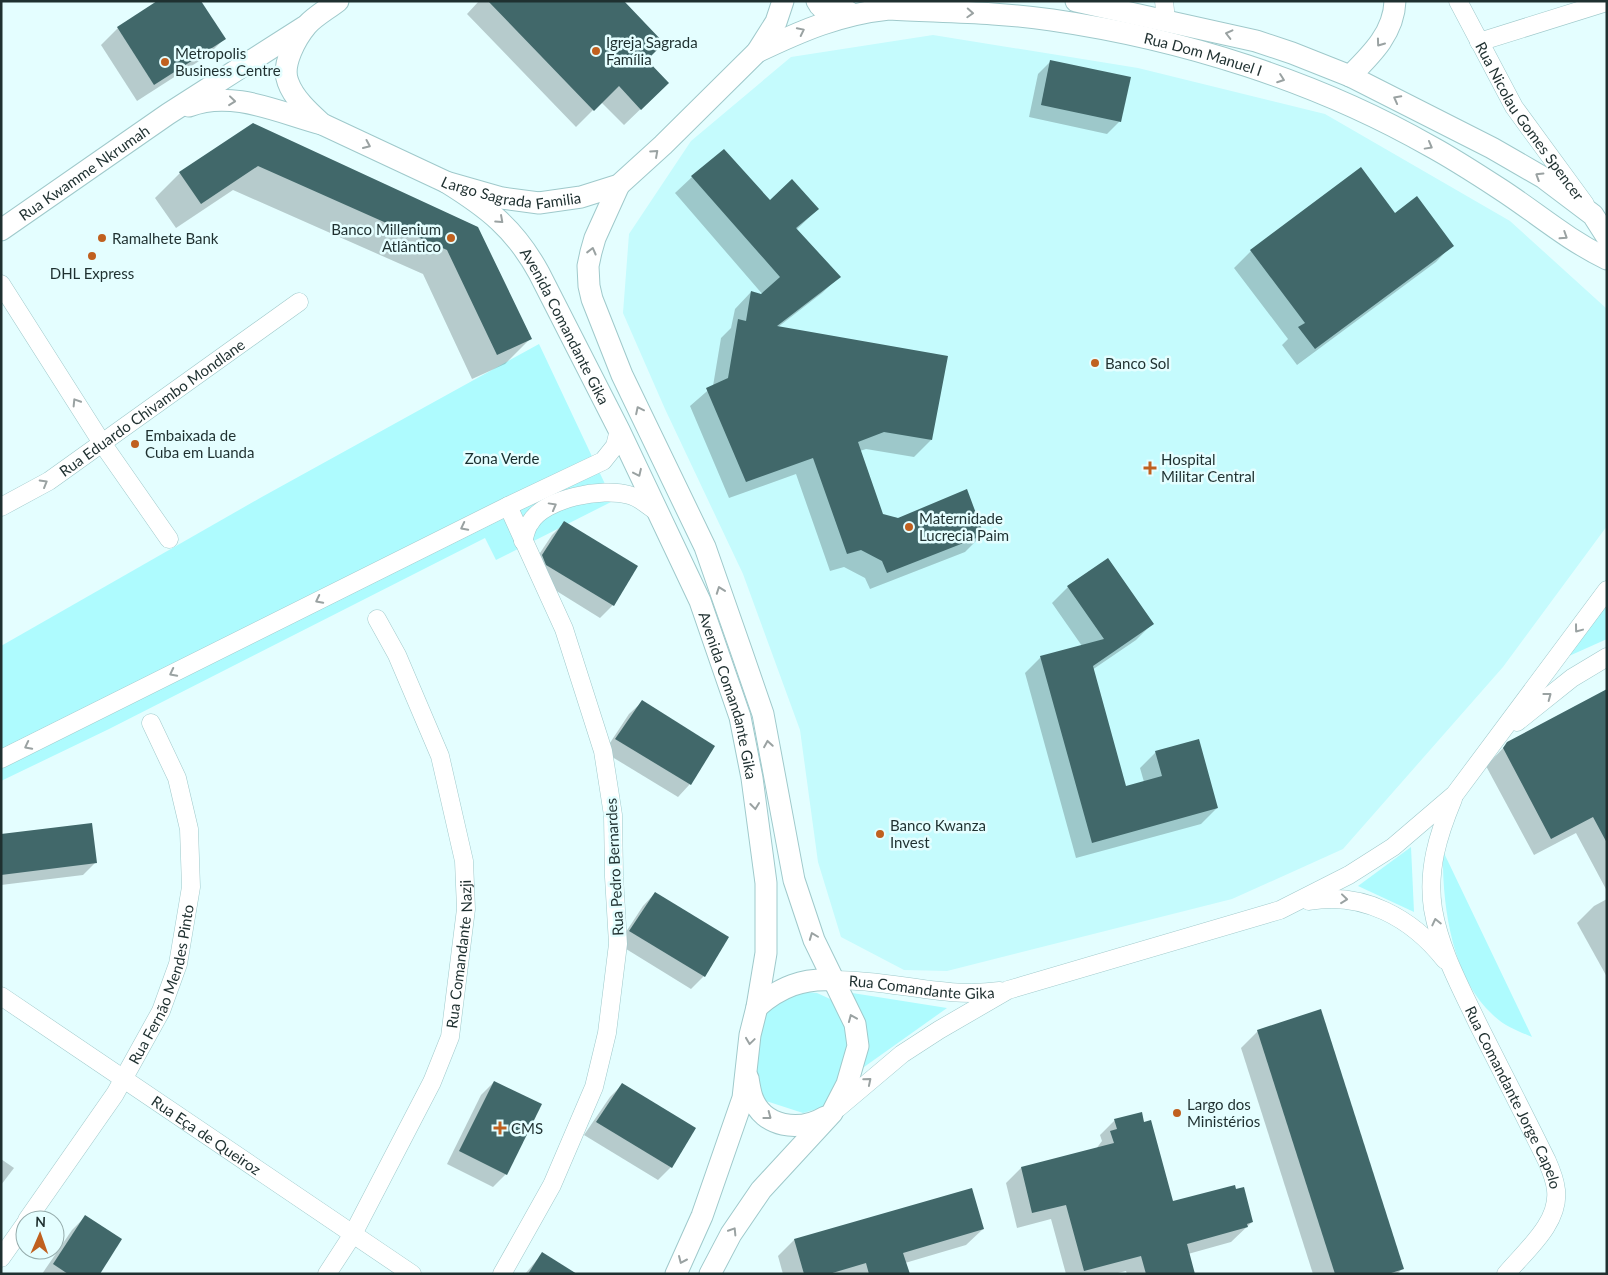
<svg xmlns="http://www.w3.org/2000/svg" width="1608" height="1275" viewBox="0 0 1608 1275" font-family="Lato,sans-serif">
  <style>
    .built { fill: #c5fbfd }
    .green { fill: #aefbfe }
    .shadow { fill: #0003 }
    .building { fill: #41686a }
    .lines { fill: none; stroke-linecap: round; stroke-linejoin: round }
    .minor-casing { stroke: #9fc9cb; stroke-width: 19 }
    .tertiary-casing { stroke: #9fc9cb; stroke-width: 23 }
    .minor { stroke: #fff; stroke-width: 18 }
    .tertiary { stroke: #fff; stroke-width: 21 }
    .oneway { stroke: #9aa2a2 }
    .poi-dot { fill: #c0601f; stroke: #e4feff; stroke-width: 2 }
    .labels { text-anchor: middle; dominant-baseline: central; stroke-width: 5; stroke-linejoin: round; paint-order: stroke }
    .poi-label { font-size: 15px; fill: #1f3030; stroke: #e4feff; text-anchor: start }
    .street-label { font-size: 15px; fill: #1f3030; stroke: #e4feff }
    .park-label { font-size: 15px; fill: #192e2f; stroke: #e4feff }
  </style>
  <rect width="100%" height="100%" fill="#e4feff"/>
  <polygon class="built" points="933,35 1138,68 1325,114 1510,221 1607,309 1607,526 1503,667 1343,849 1232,899 947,971 904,970 841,937 818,862 800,730 743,574 665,409 623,313 629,234 691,141 791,57"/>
  <g class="green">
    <polygon points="539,344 613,501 496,560 485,538 109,729 1,781 1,646 260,498"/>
    <polygon points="1607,603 1607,639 1569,656"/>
    <polygon points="1411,847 1414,912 1358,886"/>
    <path d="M1443 851 1532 1037C1518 1031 1504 1026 1493 1015 1451 977 1442 903 1443 851Z"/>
    <polygon points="798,991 817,993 839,1003 855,1065 824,1107 803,1113 766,1101 752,1081 760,1010"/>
    <path d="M846 992 947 1008 857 1072C866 1036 872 1023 846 992Z"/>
  </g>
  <g class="shadow">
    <polygon points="479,1 622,1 646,60 650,100 624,125 601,102 576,127 467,14"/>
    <polygon points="118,28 224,39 207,56 137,101 101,45"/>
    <polygon points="1051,61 1120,121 1107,134 1029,117 1038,74"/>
    <polygon points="253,125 477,227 530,339 505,364 472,379 423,274 233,190 176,228 155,198 180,173"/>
    <polygon points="692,177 770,201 818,209 796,230 839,277 822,293 778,327 931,440 914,457 866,449 860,451 882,515 982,535 965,552 870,589 865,578 844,567 830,571 796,474 729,498 690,406 713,386 721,338 731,328 735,309 751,292 764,296 675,193"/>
    <polygon points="1395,215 1452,245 1436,262 1297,365 1282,345 1288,339 1234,268 1251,251"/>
    <polygon points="565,522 613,605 600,618 534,577 530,568 552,535"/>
    <polygon points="1068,587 1152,624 1136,640 1092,670 1125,788 1144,782 1140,768 1156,752 1217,808 1201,824 1076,858 1025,673 1041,657 1082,646 1052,603"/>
    <polygon points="642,702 690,784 678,797 604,752 629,714"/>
    <polygon points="1508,743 1607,744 1607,891 1576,833 1534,855 1486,766"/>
    <polygon points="1,835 95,863 83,875 1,885"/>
    <polygon points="655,893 704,976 691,989 618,944 643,906"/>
    <polygon points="1607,899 1607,977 1577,923 1594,906"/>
    <polygon points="1258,1031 1403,1268 1397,1274 1313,1274 1241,1048"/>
    <polygon points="494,1082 506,1174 493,1187 447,1164 481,1095"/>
    <polygon points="622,1085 694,1129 671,1167 658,1180 584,1135 610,1097"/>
    <polygon points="1115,1120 1172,1203 1252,1222 1231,1242 1188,1254 1193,1274 1127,1274 1126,1271 1114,1274 1066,1274 1051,1219 1017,1228 1006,1183 1021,1168 1096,1149 1102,1141 1100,1135"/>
    <polygon points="1,1159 14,1168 1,1185"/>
    <polygon points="85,1217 99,1274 42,1274 72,1230"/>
    <polygon points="983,1229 966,1245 905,1263 908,1274 783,1274 778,1256 794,1240"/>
    <polygon points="542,1254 575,1274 525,1274"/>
  </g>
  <g class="building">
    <polygon points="157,1 201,1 226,39 154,85 117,27"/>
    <polygon points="488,1 624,1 664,43 647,60 669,83 641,110 619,86 594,111"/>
    <polygon points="1050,60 1131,77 1121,122 1041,105"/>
    <polygon points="253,123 478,227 532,339 497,355 447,250 258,166 201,204 179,172"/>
    <polygon points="724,149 770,200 792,179 819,209 796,228 841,277 777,326 948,356 932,440 884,432 858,442 883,514 898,518 967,489 984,535 887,573 882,561 861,550 847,554 813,458 746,482 706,388 728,378 738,319 746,321 751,291 761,294 780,277 691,176"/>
    <polygon points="1361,167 1395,213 1417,196 1454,246 1315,349 1298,327 1305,323 1250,250"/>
    <polygon points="564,521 638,566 614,606 546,565 542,555"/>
    <polygon points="1108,558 1154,624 1093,666 1126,786 1162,776 1155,751 1199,739 1218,808 1092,843 1040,656 1104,639 1067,586"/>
    <polygon points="1607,689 1607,843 1593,817 1551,839 1503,748 1507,742"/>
    <polygon points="642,700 715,746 691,785 615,739"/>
    <polygon points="92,823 97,863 1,875 1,834"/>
    <polygon points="655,892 729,937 705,977 629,931"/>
    <polygon points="1321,1009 1404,1269 1388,1274 1335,1274 1257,1030"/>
    <polygon points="494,1081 542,1104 507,1175 459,1151"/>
    <polygon points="622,1083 696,1128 672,1168 596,1122"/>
    <polygon points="1142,1112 1144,1122 1151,1120 1173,1201 1235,1185 1236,1189 1244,1187 1253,1222 1247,1224 1248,1227 1187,1244 1195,1274 1146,1274 1141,1256 1084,1271 1066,1205 1032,1213 1021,1167 1114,1143 1110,1131 1117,1129 1114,1119"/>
    <polygon points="972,1188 984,1229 903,1253 910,1274 869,1274 866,1263 829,1274 804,1274 794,1239"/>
    <polygon points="85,1215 122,1239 100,1274 68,1274 53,1264"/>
    <polygon points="542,1252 577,1274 528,1274"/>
  </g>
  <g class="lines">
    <g class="minor-casing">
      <g id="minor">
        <polyline points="1164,1 1166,20"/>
        <path id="s1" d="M1458 1 1514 107 1585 204"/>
        <polyline points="1479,42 1607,2"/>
        <polyline points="1,284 102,443 169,539"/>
        <path id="s2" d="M1 507 49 481 299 302"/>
        <path d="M523 541C525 536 526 528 530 523 544 498 603 487 629 495 639 497 648 506 656 511"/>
        <polyline points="1517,722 1572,678 1607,657"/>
        <polyline points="1,759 508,506 603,461 615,446 619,430"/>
        <path id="s3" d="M1453 799C1438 835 1427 870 1433 909 1440 950 1460 986 1477 1022 1500 1068 1524 1114 1547 1161 1551 1170 1555 1180 1556 1190 1560 1223 1525 1251 1506 1274"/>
        <path d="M1309 901C1363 891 1412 918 1445 960"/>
        <path id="s4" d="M833 980C890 979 943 999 1000 991"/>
        <path id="s5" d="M1 996 412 1274"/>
        <polyline points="838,1108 902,1054 939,1030 1008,990 1280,910 1349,875 1393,847 1455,794 1607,590"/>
        <path id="s6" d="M27 1220 115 1094 161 1011 178 964 191 887 189 829 177 778 151 723"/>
        <polyline points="1,1258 25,1224"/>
        <path id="s7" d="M327 1274 353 1234 432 1082 450 1037 466 909 464 861 440 756 397 655 377 619"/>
        <polyline points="502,1274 552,1185 594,1087 607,1033 618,944 614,877 613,815 603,751 564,629 508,506"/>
      </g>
    </g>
    <g class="tertiary-casing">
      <g id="tertiary">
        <path id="s8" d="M338 1C328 9 315 16 307 25 296 38 281 65 288 82 294 99 310 113 322 124L446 182 502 198 539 203 581 197 619 185 663 145 757 52 776 22 783 1"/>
        <path d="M817 1C823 14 837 13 849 12"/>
        <polyline points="1076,1 1256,41 1292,53 1350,76 1492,148 1544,178 1593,215 1607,237"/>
        <path id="s9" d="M757 52C801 31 840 14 889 9 943 12 998 12 1052 20 1182 39 1316 81 1430 146 1454 159 1477 174 1500 189 1537 213 1566 239 1607 259"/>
        <path d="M1350 76C1371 55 1394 33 1395 1"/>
        <path d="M189 106C232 89 280 113 322 124"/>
        <path id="s10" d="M446 182C488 208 515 229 539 273L619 430 700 601 740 717 752 778 766 883V953L757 1007 750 1035 743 1098 702 1216 676 1274"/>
        <polyline points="619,185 595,238 591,252 588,266 589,286 592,299 622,375 705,547 741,650 763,714 794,880 814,940 855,1024 858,1046 847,1084 832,1113 761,1190 731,1234 710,1274"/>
        <path id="s11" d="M1 230 168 114 304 27"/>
        <path d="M757 1007C780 987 803 978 833 980"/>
        <path d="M748 1078C749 1084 750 1091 752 1097 763 1128 800 1132 825 1117"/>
      </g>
    </g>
    <use href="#minor" class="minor"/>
    <use href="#tertiary" class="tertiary"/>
  </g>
  <defs><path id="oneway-chevron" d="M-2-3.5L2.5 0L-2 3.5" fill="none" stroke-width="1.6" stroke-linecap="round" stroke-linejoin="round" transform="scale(1.25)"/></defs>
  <g class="oneway">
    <use href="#oneway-chevron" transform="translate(970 13) rotate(3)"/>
    <use href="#oneway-chevron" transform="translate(801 31) rotate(-26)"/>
    <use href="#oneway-chevron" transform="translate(1229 34) rotate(-166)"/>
    <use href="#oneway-chevron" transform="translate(1380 43) rotate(126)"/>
    <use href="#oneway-chevron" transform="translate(1281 79) rotate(20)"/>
    <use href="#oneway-chevron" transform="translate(1397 99) rotate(-152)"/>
    <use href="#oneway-chevron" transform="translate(232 101) rotate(6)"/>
    <use href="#oneway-chevron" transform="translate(367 145) rotate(24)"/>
    <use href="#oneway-chevron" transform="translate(1429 146) rotate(29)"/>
    <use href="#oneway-chevron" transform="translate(655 153) rotate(-42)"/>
    <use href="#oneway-chevron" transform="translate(1539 176) rotate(-148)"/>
    <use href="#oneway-chevron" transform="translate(500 220) rotate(42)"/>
    <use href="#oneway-chevron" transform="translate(1564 236) rotate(33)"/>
    <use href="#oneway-chevron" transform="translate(592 251) rotate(-76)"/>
    <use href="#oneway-chevron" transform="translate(76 402) rotate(-122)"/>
    <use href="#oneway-chevron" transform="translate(639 410) rotate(-116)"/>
    <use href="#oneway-chevron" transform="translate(638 473) rotate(65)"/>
    <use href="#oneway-chevron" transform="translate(44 483) rotate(-30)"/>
    <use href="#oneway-chevron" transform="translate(553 506) rotate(-29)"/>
    <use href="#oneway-chevron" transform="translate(464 527) rotate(153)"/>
    <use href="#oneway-chevron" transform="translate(720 590) rotate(-110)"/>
    <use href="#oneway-chevron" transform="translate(319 600) rotate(153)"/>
    <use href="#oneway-chevron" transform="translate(1578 629) rotate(127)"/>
    <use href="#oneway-chevron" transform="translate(173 673) rotate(153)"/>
    <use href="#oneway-chevron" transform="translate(1548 696) rotate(-37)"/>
    <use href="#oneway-chevron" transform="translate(768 744) rotate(-99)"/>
    <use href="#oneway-chevron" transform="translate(28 746) rotate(153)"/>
    <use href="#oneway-chevron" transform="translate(755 806) rotate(83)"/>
    <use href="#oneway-chevron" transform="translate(1344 899) rotate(6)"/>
    <use href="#oneway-chevron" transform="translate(1436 922) rotate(-103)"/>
    <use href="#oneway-chevron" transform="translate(813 936) rotate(-111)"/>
    <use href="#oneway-chevron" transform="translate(852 1018) rotate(-113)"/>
    <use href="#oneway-chevron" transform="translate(750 1041) rotate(98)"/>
    <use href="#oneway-chevron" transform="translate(868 1081) rotate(-40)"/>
    <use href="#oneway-chevron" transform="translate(768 1116) rotate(37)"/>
    <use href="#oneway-chevron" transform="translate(733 1231) rotate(-58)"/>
    <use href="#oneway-chevron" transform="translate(682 1260) rotate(114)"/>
  </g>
  <g class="poi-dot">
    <circle cx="596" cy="51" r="5"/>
    <circle cx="165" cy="62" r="5"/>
    <circle cx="102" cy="238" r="5"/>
    <circle cx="451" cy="238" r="5"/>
    <circle cx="92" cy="256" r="5"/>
    <circle cx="1095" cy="363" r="5"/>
    <circle cx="135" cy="444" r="5"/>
    <path d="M1147.5 460.5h5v5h5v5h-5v5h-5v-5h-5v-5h5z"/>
    <circle cx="909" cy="527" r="5"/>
    <circle cx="880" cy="834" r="5"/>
    <circle cx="1177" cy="1113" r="5"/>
    <path d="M497.5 1120.5h5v5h5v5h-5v5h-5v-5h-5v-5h5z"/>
  </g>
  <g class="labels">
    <g class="poi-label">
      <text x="606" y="42">Igreja Sagrada<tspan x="606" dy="17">Família</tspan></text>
      <text x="175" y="53">Metropolis<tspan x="175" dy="17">Business Centre</tspan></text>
      <text x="441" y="229" text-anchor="end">Banco Millenium<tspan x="441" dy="17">Atlântico</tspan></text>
      <text x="112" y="238">Ramalhete Bank</text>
      <text x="92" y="273" text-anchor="middle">DHL Express</text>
      <text x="1105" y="363">Banco Sol</text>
      <text x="145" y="435">Embaixada de<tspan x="145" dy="17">Cuba em Luanda</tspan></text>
      <text x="1161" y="459">Hospital<tspan x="1161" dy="17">Militar Central</tspan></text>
      <text x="919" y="518">Maternidade<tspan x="919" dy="17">Lucrecia Paim</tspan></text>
      <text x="890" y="825">Banco Kwanza<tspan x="890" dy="17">Invest</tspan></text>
      <text x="1187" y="1104">Largo dos<tspan x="1187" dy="17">Ministérios</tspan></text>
      <text x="511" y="1128">CMS</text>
    </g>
    <g class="street-label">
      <text stroke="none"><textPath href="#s9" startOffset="458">Rua Dom Manuel I</textPath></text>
      <text stroke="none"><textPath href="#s1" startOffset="140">Rua Nicolau Gomes Spencer</textPath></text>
      <text stroke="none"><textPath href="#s11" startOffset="101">Rua Kwamme Nkrumah</textPath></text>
      <text stroke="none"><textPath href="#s8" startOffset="360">Largo Sagrada Familia</textPath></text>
      <text stroke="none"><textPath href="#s10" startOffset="191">Avenida Comandante Gika</textPath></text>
      <text stroke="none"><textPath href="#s2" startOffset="181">Rua Eduardo Chivambo Mondlane</textPath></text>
      <text stroke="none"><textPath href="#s10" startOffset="596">Avenida Comandante Gika</textPath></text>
      <text transform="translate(614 867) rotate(-93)">Rua Pedro Bernardes</text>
      <text stroke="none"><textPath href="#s7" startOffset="351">Rua Comandante Nazji</textPath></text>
      <text stroke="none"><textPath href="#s6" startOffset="274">Rua Fernão Mendes Pinto</textPath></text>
      <text stroke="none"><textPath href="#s4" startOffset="89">Rua Comandante Gika</textPath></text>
      <text stroke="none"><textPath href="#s3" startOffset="319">Rua Comandante Jorge Capelo</textPath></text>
      <text stroke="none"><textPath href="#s5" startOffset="248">Rua Eça de Queiroz</textPath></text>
    </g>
    <g class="park-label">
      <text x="502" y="458">Zona Verde</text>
    </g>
  </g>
  <rect width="1608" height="1275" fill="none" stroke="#1f3030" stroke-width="5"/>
  <g transform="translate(40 1235) rotate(2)"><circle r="24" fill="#e4feff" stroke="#95acac"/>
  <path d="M0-4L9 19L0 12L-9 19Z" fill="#c0601f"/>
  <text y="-8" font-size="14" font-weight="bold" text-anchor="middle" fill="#1f3030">N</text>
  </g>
</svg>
